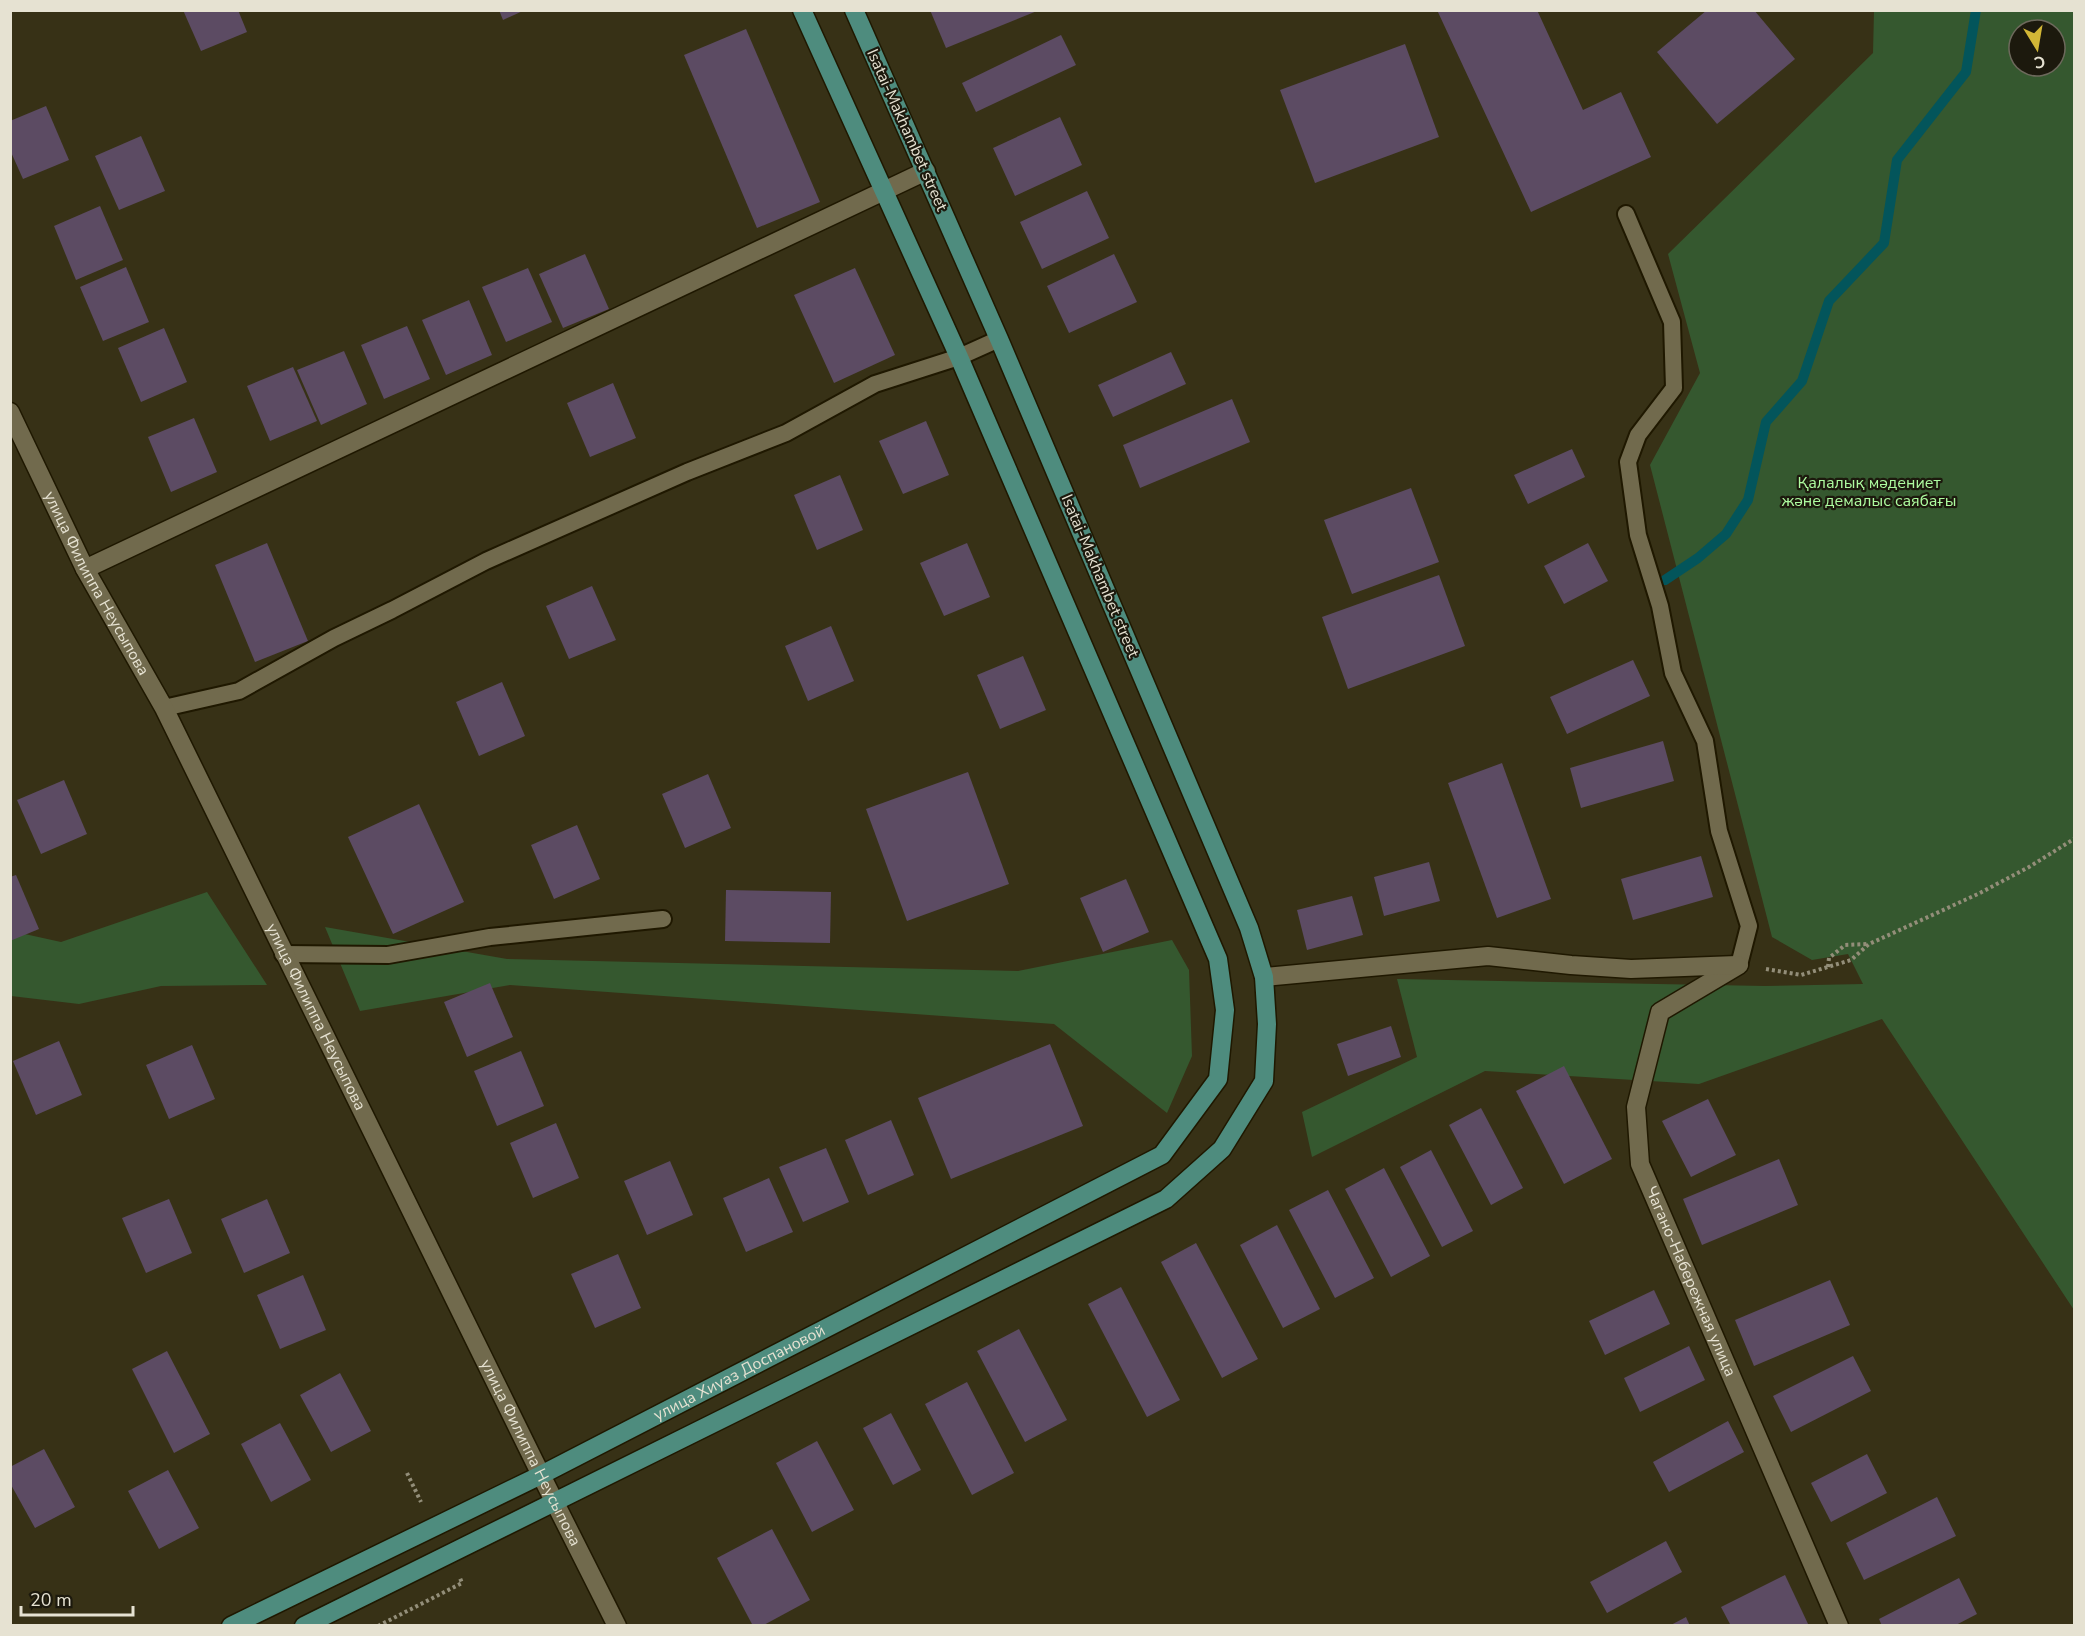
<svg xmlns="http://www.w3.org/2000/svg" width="2085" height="1636" viewBox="0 0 2085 1636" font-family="'Nunito Sans',sans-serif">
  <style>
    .green { fill: #35582f; fill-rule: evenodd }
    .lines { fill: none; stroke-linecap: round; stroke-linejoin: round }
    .stream { stroke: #03555b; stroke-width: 10 }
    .building { fill: #5c4b63 }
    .lane-casing { stroke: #1f1800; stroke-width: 20 }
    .street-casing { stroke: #1f1800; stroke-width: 21 }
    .primary-casing { stroke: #1f1800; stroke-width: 21 }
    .path { stroke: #938e79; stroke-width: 4; stroke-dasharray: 3 3; stroke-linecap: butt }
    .lane { stroke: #716a4d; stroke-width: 16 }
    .street { stroke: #716a4d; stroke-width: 18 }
    .primary { stroke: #4e8c7e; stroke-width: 18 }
    .labels { text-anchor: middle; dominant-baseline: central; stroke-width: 4.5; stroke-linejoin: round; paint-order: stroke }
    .street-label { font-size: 16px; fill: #e6e2d2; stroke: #1c190d }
    .park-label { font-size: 16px; fill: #aefca0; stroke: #1c190d }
  </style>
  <rect width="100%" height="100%" fill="#373116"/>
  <g class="green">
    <path d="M1874 11H2074V1310L1882 1019 1699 1084 1485 1071 1312 1157 1302 1112 1417 1057 1397 979 1765 986 1863 984 1848 954 1812 960 1772 937 1650 465 1700 373 1668 254 1873 53ZM2019 30H2055V66H2019Z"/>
    <polygon points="207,892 267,985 161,986 79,1004 11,996 11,931 61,942"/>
    <polygon points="325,927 507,959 1018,971 1172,940 1189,970 1192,1056 1167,1113 1054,1024 510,985 360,1011"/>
  </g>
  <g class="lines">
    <polyline class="stream" points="1665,580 1698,558 1726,534 1748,500 1766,422 1802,381 1829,301 1884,243 1897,160 1966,72 1976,10"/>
  </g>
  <g class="building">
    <polygon points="183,10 238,10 247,32 201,51"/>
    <polygon points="499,10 525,10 503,20"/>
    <polygon points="930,10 1037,10 1037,11 946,48"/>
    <polygon points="1437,10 1537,10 1583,110 1621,92 1651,157 1531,212"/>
    <polygon points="1707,10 1754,10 1795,59 1717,124 1657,52"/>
    <polygon points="746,29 820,202 757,228 684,55"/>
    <polygon points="1061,35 1076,65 976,112 962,83"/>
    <polygon points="1405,44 1439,137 1315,183 1280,90"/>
    <polygon points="46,106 69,160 23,179 10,150 10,121"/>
    <polygon points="1060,117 1082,165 1015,196 993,148"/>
    <polygon points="141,136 165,191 119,210 95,156"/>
    <polygon points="1087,191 1109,238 1042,269 1020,222"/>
    <polygon points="100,206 123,260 76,280 54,226"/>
    <polygon points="585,254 609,309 563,328 539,274"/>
    <polygon points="1114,254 1137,302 1069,333 1047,286"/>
    <polygon points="126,267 149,322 103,341 80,287"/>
    <polygon points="528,268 552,322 506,342 482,287"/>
    <polygon points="855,268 895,355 834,383 794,295"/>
    <polygon points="469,300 492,355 446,375 422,320"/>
    <polygon points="407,326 430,379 384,399 361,345"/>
    <polygon points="164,328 187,382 141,402 118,348"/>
    <polygon points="344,351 367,404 321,425 297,370"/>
    <polygon points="1171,352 1186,384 1113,417 1098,385"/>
    <polygon points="293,367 317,421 270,441 247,386"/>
    <polygon points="613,383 636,438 590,457 567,403"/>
    <polygon points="1232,399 1250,442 1140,488 1123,445"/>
    <polygon points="194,418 217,472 171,492 148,437"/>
    <polygon points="926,421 949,475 903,494 879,441"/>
    <polygon points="1572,449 1585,477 1528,504 1514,475"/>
    <polygon points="840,475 863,530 817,550 794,495"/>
    <polygon points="1411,488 1439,562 1352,594 1324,520"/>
    <polygon points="267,543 308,641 255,662 215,565"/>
    <polygon points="967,543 990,597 944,616 920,563"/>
    <polygon points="1588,543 1608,581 1564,604 1544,566"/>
    <polygon points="1439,575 1465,646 1348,689 1322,617"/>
    <polygon points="592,586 616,640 569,659 546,606"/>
    <polygon points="831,626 854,681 808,701 785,646"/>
    <polygon points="1023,656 1046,710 1000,729 977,675"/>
    <polygon points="1633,660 1650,696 1567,734 1550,697"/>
    <polygon points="502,682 525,736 479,756 456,702"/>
    <polygon points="1663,741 1674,781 1581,808 1570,768"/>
    <polygon points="1502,763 1551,899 1497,918 1448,783"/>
    <polygon points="968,772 1009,884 907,921 866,809"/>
    <polygon points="708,774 731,828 685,848 662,794"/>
    <polygon points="64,780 87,834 41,854 17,800"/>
    <polygon points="419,804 464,902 393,934 348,837"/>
    <polygon points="577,825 600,879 554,899 531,845"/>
    <polygon points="1701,856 1713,897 1633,920 1621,879"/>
    <polygon points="1429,862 1440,901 1384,916 1374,877"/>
    <polygon points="16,875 39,929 10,941 10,877"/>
    <polygon points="1126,879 1149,932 1103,952 1080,898"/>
    <polygon points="726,890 831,892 830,943 725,941"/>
    <polygon points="1352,896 1363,935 1307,950 1297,910"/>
    <polygon points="490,983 513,1037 467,1057 444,1002"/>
    <polygon points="1391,1026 1401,1057 1348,1076 1337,1044"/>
    <polygon points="59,1041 82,1095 36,1115 13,1061"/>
    <polygon points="1050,1044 1083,1126 951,1179 918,1098"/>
    <polygon points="192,1045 215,1099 169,1119 146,1065"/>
    <polygon points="521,1051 544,1106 497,1126 474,1071"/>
    <polygon points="1564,1066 1612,1159 1564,1184 1516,1091"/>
    <polygon points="1708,1099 1736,1155 1691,1177 1662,1121"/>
    <polygon points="1481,1108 1523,1188 1491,1205 1449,1125"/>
    <polygon points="891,1120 914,1175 868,1195 845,1140"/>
    <polygon points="556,1123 579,1178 533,1198 510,1143"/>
    <polygon points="826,1148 849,1202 803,1222 779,1167"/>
    <polygon points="1431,1150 1473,1231 1442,1247 1400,1167"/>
    <polygon points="1779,1159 1798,1205 1702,1245 1683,1199"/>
    <polygon points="670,1161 693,1215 647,1235 624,1181"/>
    <polygon points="1384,1168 1430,1256 1391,1277 1345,1189"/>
    <polygon points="769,1178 793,1232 746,1252 723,1198"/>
    <polygon points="1328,1190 1374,1278 1335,1298 1289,1210"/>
    <polygon points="169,1199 192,1253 146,1273 122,1218"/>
    <polygon points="267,1199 290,1253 244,1273 221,1219"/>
    <polygon points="1277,1225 1320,1309 1283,1328 1240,1245"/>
    <polygon points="1196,1243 1258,1359 1222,1378 1161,1262"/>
    <polygon points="618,1254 641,1308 595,1328 571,1274"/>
    <polygon points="303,1275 326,1330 280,1349 257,1295"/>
    <polygon points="1830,1280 1850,1325 1754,1366 1735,1320"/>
    <polygon points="1121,1287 1180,1400 1147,1417 1088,1304"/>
    <polygon points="1654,1290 1670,1324 1605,1355 1589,1321"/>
    <polygon points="1019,1329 1067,1420 1025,1442 977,1351"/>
    <polygon points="1689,1346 1705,1380 1640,1412 1624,1378"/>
    <polygon points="167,1351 210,1434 174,1453 132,1369"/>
    <polygon points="1853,1356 1871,1391 1791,1432 1773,1396"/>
    <polygon points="340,1373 371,1431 331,1452 300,1395"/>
    <polygon points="967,1382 1014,1473 972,1495 925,1404"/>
    <polygon points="891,1413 921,1470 893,1485 863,1428"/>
    <polygon points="1728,1421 1744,1452 1669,1492 1653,1462"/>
    <polygon points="280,1423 311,1480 271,1502 241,1444"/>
    <polygon points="817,1441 854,1510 812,1532 776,1463"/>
    <polygon points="44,1449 75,1507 35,1528 10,1483 10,1467"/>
    <polygon points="1867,1454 1887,1493 1831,1522 1811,1483"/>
    <polygon points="168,1470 199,1528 159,1549 128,1491"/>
    <polygon points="1937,1497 1956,1536 1864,1580 1846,1543"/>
    <polygon points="772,1529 810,1600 762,1626 753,1626 717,1558"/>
    <polygon points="1666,1541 1682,1572 1607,1613 1590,1582"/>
    <polygon points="1785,1575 1809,1626 1731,1626 1721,1607"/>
    <polygon points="1959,1578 1977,1614 1954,1626 1882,1626 1879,1619"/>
    <polygon points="1686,1617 1690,1626 1669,1626"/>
  </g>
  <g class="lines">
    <g class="lane-casing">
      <g id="lane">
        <polyline points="1626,214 1672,322 1674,388 1638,435 1628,462 1638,535 1660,606 1673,673 1705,741 1719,831 1749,926 1739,965"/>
        <polyline points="164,708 239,691 334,638 392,610 486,561 687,472 786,433 875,384 959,357 999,339"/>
        <polyline points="283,954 388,955 490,937 663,919"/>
      </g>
    </g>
    <g class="street-casing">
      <g id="street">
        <path id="s1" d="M10 412 85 569 164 708 541 1475 617 1626"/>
        <polyline points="85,569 926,171"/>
        <path id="s2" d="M1739 965 1660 1012 1636 1107 1640 1164 1839 1626"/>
        <polyline points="1264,977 1488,956 1571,965 1631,969 1737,965"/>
      </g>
    </g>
    <g class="primary-casing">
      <g id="primary">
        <path id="s3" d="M231 1626 541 1475 1162 1155 1218 1079 1225 1010 1218 959 959 357 802 10"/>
        <polyline points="304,1626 1166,1199 1222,1149 1264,1081 1267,1024 1264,977 1249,928 999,339 854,10"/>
      </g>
    </g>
    <g class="path">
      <polyline points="1828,967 1829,958 1845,945 1869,944"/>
      <polyline points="1766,969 1801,975 1851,960 1869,944 1978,894 2029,867 2074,839"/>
      <polyline points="407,1473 421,1502"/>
      <polyline points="378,1626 462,1583 460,1578"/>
    </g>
    <use href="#lane" class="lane"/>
    <use href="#street" class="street"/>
    <use href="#primary" class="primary"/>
  </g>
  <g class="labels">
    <g class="street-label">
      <text transform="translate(907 130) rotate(66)">Isatai-Makhambet street</text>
      <text transform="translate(1100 576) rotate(67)">Isatai-Makhambet street</text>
      <text stroke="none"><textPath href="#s1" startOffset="192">улица Филиппа Неусыпова</textPath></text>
      <text stroke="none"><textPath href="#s1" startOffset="678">улица Филиппа Неусыпова</textPath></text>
      <text stroke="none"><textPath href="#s2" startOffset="375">Чагано-Набережная улица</textPath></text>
      <text stroke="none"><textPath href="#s3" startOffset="568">улица Хиуаз Доспановой</textPath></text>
      <text stroke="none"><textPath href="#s1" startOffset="1164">улица Филиппа Неусыпова</textPath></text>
    </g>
    <g class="park-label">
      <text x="1869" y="483">Қалалық мәдениет<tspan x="1869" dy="18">және демалыс саябағы</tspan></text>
    </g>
  </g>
  <rect width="2085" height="1636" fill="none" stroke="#e6e2d2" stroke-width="24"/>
  <g transform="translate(2037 48) rotate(169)"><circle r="28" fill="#1c190d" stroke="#6d695c" stroke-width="1.5"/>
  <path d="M0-4.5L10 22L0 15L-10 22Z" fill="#d2b736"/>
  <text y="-9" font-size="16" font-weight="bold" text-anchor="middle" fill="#e6e2d2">С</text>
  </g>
  <path d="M21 1606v9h112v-9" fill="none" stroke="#e6e2d2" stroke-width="3"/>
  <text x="30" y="1606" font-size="18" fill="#e6e2d2" stroke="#1c190d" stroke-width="4.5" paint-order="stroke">20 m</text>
</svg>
